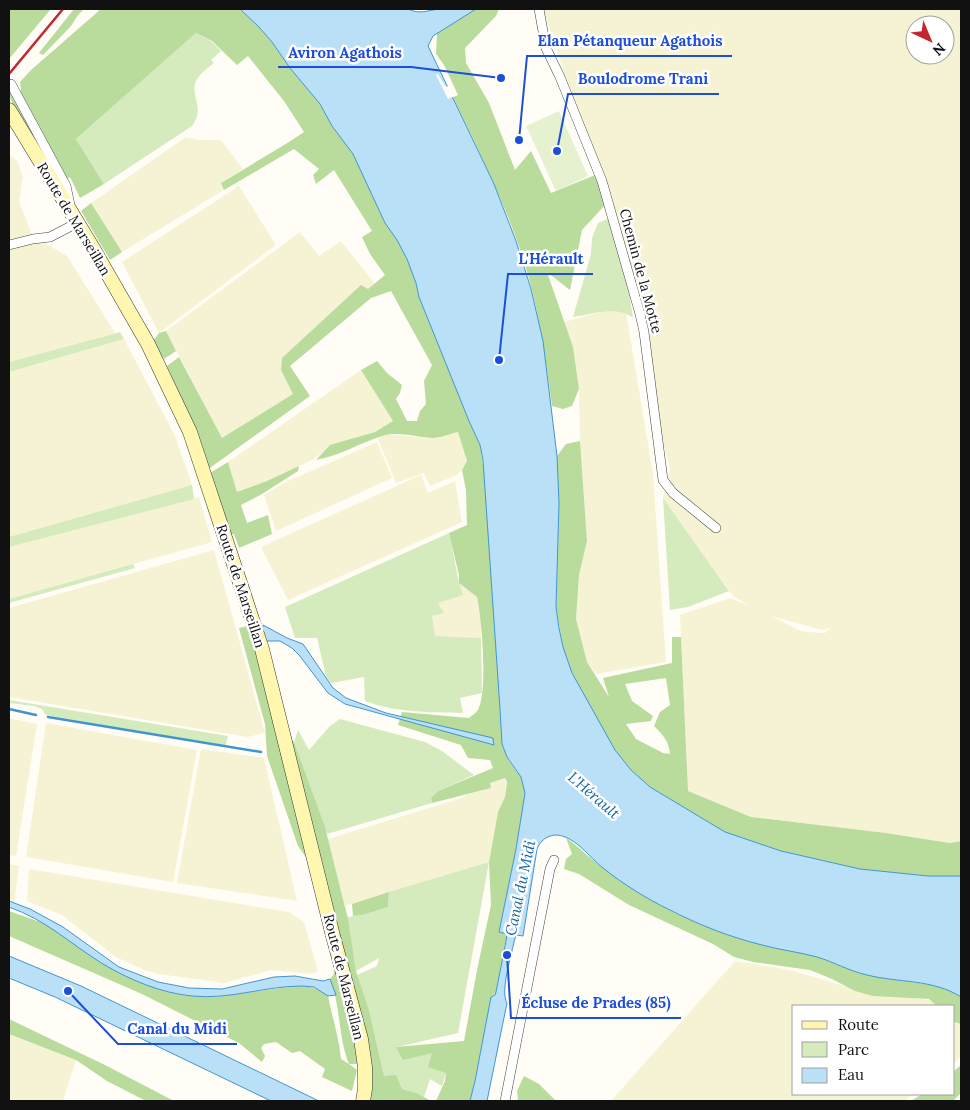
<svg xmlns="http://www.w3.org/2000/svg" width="970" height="1110" viewBox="0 0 970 1110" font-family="Lora,serif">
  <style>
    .farmland { fill: #f6f3d4; fill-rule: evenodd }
    .green { fill: #d5ebbd }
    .forest { fill: #b9dc9c; fill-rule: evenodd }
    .pitch { fill: #e6f2cf }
    .water { fill: #b9e0f7; stroke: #3f96cf }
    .pier { fill: #fffdf5 }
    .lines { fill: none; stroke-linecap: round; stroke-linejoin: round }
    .stream { stroke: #3f96cf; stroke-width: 2.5 }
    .street-casing { stroke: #444; stroke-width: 10 }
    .secondary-casing { stroke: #333; stroke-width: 15 }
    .street { stroke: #fff; stroke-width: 9 }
    .secondary { stroke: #fff6b0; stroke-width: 14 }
    .rail { stroke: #c4262e; stroke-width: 2.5 }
    .labels { text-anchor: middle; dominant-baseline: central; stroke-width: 5; stroke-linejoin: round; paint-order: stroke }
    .street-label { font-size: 14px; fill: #111; stroke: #fff }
    .water-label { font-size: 15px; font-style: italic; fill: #1768a6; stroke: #fff }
    .leader { fill: none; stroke: #1d4ed8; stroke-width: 2 }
    .callout-dot { fill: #1d4ed8; stroke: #fff; stroke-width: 2 }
    .callout-label { font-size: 15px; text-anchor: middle; font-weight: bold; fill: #1d4ed8; stroke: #fff; stroke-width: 5; stroke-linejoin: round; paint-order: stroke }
  </style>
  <rect width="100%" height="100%" fill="#fffdf5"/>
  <g class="farmland">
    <path d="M543 9H961V841L950 843 886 833 751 817 688 791 680 615 730 598 751 607 733 596 663 498 670 469 659 426 651 370 631 266 612 198 572 96ZM915 25H945V55H915ZM771 616 822 630 831 627 825 633H819L801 631Z"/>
    <polygon points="186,137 198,140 221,140 243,169 221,183 224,190 122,252 91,203"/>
    <polygon points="9,154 17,161 23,177 19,201 32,235 9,242"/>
    <polygon points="239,186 276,245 159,333 122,262"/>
    <polygon points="300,232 319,256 341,241 375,284 281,370 294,394 222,439 166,331"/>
    <polygon points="41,241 67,256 115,333 9,362 9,250"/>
    <polygon points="618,310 626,312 653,474 666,662 596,674 587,662 576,619 579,575 587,541 580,441 579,389 573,347 564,322 601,312"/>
    <polygon points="124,339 175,436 192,485 9,537 9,372"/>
    <polygon points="361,370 393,421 375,432 329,447 314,459 267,481 237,492 228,462"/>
    <polygon points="458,431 467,462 462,470 455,476 430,486 424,473 396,483 378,439 383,435 395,435 432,438 443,437"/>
    <polygon points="377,442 392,478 276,531 264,495 288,481"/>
    <polygon points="421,475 428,493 455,481 462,522 288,600 261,547"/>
    <polygon points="199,497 212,542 9,599 9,547"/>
    <polygon points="214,550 265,733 248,737 9,697 9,608"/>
    <polygon points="459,583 477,597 481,613 481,638 435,636 432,616 443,613 438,603"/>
    <polygon points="9,718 37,724 16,856 9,855"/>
    <polygon points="46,723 197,750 173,882 26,857"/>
    <polygon points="201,749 264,758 297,901 177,883"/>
    <polygon points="506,778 505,797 498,812 489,862 345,906 328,839 465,797 465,795 491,788 490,783"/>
    <polygon points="9,864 19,866 14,904 9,902"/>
    <polygon points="29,869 289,912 304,922 318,971 312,974 271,970 224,983 159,974 144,970 116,957 62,915 27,901"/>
    <polygon points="735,961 790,970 861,991 929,1000 957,1002 961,1009 961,1056 954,1063 954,1006 794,1006 794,1094 914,1094 904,1101 611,1101"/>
    <polygon points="9,1034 76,1060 63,1101 9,1101"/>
  </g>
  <g class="green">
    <path d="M196 33 211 41 221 51 211 60 214 63C208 68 197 75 195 84 192 100 205 108 192 126L104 184 76 139Z"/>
    <path d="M610 218 628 286 633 318C617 305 593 314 573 317L591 254 592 238 598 223Z"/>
    <polygon points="120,332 124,339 9,372 9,362"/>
    <polygon points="192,485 194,499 9,547 9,537"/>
    <polygon points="663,498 729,591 688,607 670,610"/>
    <path d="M449 533C454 553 456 575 463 595L438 603 444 613 432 616 435 636 481 638 482 693 460 698 463 713C429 712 397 713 365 701L364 677 331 683 326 676 317 638H295L285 607Z"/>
    <polygon points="133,564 135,568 9,603 9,599"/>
    <polygon points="9,700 228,736 225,747 46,715 42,709 34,706 9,703"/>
    <polygon points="340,719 425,742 442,751 474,775 438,791 431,798 432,803 327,834 294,742 298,730 309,750 330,726"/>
    <polygon points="489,862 458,1033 397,1047 432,1052 446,1073 442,1086 430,1079 424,1097 417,1093 401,1089 384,1077 369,1010 357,975 377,966 379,958 356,971 347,917 363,915 388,907 389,892"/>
  </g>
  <g class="forest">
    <polygon points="9,9 51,9 9,59"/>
    <polygon points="74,9 84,9 78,15 71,26 43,55 39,53"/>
    <path d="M101 9H240L259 27 272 42 290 68 320 104 332 126 353 153 385 223 397 240 407 259 416 283 419 297 469 421 480 445 485 477 500 709 502 744 509 761 521 777 525 793 516 849 499 932 507 933 496 992 491 997 475 1081 470 1101H436L445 1081 446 1073 428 1067 432 1053 403 1060 396 1047 464 1041 478 965 491 905 489 862 498 812 505 797 507 782 505 778 490 783 491 788 432 803 431 798 438 791 493 768 490 760 468 758 461 745 398 725 402 712 469 718C471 716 476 713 478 710 488 692 482 619 477 597L459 583V575L449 533 467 525 466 490 462 470 467 461 458 432C449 434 441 438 432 438 416 437 398 431 382 436 359 443 340 456 316 460L330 445 375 432 393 421 361 370 377 361 387 373 402 385 400 393 396 399 407 421H417L420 411 426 404 424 381 432 365 391 291 371 298 290 366 310 396 207 470 190 418 167 366 179 357 222 438 293 394 281 370 282 358 361 285 368 289 385 275 370 254 362 237 372 231 334 170 316 184 313 175 319 169 294 149 224 190 221 183 289 142 304 132 284 101 248 56 237 65 212 41 196 33 76 139 104 184 80 198 70 177 58 186C44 161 9 114 9 87L21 91 20 82 31 70Z"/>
    <path d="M475 9H499L496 16 465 48 466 63 489 103 515 170 531 151 551 193 595 175 606 204 582 230 570 290 547 272 573 347 579 389 572 406 563 409 552 406C547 367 541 328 532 290 515 222 483 160 453 97L458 95 444 65 436 54 437 33Z"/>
    <polygon points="91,203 122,252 110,260 81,211"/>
    <polygon points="166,331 176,351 164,359 153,341 159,333"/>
    <path d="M580 441 587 541 579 575 576 619 587 662 609 697 603 678 672 663V637H681L688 791 751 817 886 833 950 843 961 841V876H928L860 869 781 851 725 832 650 787 631 770 615 750 590 707 572 673 563 647 556 607 559 503 557 456 566 444ZM666 678 670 705 660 712 654 726C663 735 669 741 670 754L663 753 636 739 626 724 651 721 653 716 632 701 625 684Z"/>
    <polygon points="228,462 237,492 267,481 299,466 298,471 262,494 241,505 247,523 268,515 272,534 239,548 234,534 228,535 210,473"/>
    <path d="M251 625 287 734 294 742 325 827 348 919 356 971 369 1010 384 1076 396 1075 402 1089 417 1093 431 1101H363L365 1064H349L357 1070 352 1091 322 1077 325 1069 300 1051 292 1053 276 1042 264 1044 261 1048 265 1056 262 1062 239 1043 142 994 9 936V911L46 924 114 970 138 982 164 991 189 996 215 997 296 986C308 986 318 987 328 996 332 1017 339 1037 341 1059L349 1064C338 1037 341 1007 330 979L334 974 333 936 318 874 298 846 267 756 265 724 239 628Z"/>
    <path d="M566 838C581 848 591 860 605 869 624 883 645 897 666 908 712 934 763 942 813 956 832 961 848 970 867 975L944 987 961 997V1024L954 1022V1006H937L929 999 873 996 855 991 832 979 810 970 753 962 734 957 713 944 629 905 579 874 564 869 566 859 572 854Z"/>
    <polygon points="389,892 388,907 363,915 353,916 352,904"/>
    <polygon points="9,1019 105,1065 174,1101 146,1101 107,1081 76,1060 9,1034"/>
    <polygon points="961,1065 961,1093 953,1101 911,1101 922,1094 954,1094 954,1071"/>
    <polygon points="524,1076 539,1084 556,1101 518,1101 517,1091"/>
  </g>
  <polygon class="pitch" points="559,111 588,176 556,191 526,126"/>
  <g class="water">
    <path d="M240 9H408C420 15 428 10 440 9 452 7 464 9 476 9L433 36 428 46 494 184 516 241 531 289 543 341 557 456 559 503 556 607 559 628 563 647 572 673 615 750 631 770 650 787 725 832 781 851 860 869 928 876H961V997C933 979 899 983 867 975 849 971 834 962 817 957 799 952 780 950 762 945 730 937 699 925 670 910 647 899 623 884 603 868 589 857 576 837 557 835 547 835 540 841 537 849L523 936 516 935 514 942C511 957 500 992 507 1003L487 1101H470L475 1081 491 997 495 995 496 992 506 941 507 934 499 932 516 849 525 793 521 777 507 757 502 744 500 709 483 460 480 445 469 421 419 297 416 283 407 259 397 240 385 223 353 154 332 126 320 104 290 68 272 42 259 27Z"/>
    <polygon points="263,625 287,638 303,644 333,688 346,698 386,713 493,738 494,745 345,704 328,693 299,655 292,648 280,641 265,641 262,631"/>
    <path d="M9 901 30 909 63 927 119 967 158 982 189 988 222 989 274 977 295 976 323 981 330 979 336 995 328 996 314 987 302 986C265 986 229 1000 192 996 161 993 130 980 103 964 69 943 48 921 9 907Z"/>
    <polygon points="9,956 81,986 319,1101 271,1101 55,997 9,978"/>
  </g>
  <polygon class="pier" points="438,74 445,86 450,87 455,96 448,99 436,75"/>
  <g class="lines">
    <g class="stream">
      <polyline points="9,709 36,715"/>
      <polyline points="48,717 261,752"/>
    </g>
    <g class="street-casing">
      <g id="street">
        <polyline points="539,9 546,48 560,77 602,181 640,314 644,332 663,480 673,493 716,528"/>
        <polyline points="11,84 66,186 70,205"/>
        <polyline points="9,245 33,239 50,237 77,223"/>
        <polyline points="505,1101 550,869 554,860"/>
      </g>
    </g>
    <g class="secondary-casing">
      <polyline id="secondary" points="9,110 94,250 148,344 190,432 262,649 333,936 361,1039 365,1067 365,1089 363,1101"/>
    </g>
    <use href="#street" class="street"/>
    <use href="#secondary" class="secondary"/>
    <polyline class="rail" points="9,74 63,9"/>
  </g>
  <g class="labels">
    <g class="street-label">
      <text transform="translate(74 219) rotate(59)">Route de Marseillan</text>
      <text transform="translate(641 271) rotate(75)">Chemin de la Motte</text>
      <text transform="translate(241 586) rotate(72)">Route de Marseillan</text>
      <text transform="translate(344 977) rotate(76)">Route de Marseillan</text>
    </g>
    <g class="water-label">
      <text transform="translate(594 795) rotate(41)">L'Hérault</text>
      <text transform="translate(520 888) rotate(-78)">Canal du Midi</text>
    </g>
  </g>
  <path class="leader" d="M519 140L527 56H732M501 78L411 67H278M557 151L568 94H719M499 360L508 274H593M507 955L511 1018H681M68 991L118 1044H237"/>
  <g class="callout-dot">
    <circle cx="519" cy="140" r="5"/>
    <circle cx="501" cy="78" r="5"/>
    <circle cx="557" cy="151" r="5"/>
    <circle cx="499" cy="360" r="5"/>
    <circle cx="507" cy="955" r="5"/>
    <circle cx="68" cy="991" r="5"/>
  </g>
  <g class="callout-label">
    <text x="630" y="46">Elan Pétanqueur Agathois</text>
    <text x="345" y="58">Aviron Agathois</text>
    <text x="643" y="84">Boulodrome Trani</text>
    <text x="551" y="264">L'Hérault</text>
    <text x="596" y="1008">Écluse de Prades (85)</text>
    <text x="177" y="1034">Canal du Midi</text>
  </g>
  <rect width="970" height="1110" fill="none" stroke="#111111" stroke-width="20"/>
  <rect x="792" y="1005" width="162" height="90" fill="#ffffff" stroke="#a0a0a0"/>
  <rect x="802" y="1021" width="25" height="8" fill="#fff6b0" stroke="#a0a0a0"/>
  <text x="838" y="1030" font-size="15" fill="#111111">Route</text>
  <rect x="802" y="1042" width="25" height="15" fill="#d5ebbd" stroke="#a0a0a0"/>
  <text x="838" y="1055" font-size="15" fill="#111111">Parc</text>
  <rect x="802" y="1068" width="25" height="15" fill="#b9e0f7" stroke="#a0a0a0"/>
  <text x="838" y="1080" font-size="15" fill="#111111">Eau</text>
  <g transform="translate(930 40) rotate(136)"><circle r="24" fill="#ffffff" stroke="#a0a0a0"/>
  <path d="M0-4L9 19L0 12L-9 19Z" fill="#c4262e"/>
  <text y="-8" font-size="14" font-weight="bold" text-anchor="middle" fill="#111111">N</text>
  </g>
</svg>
